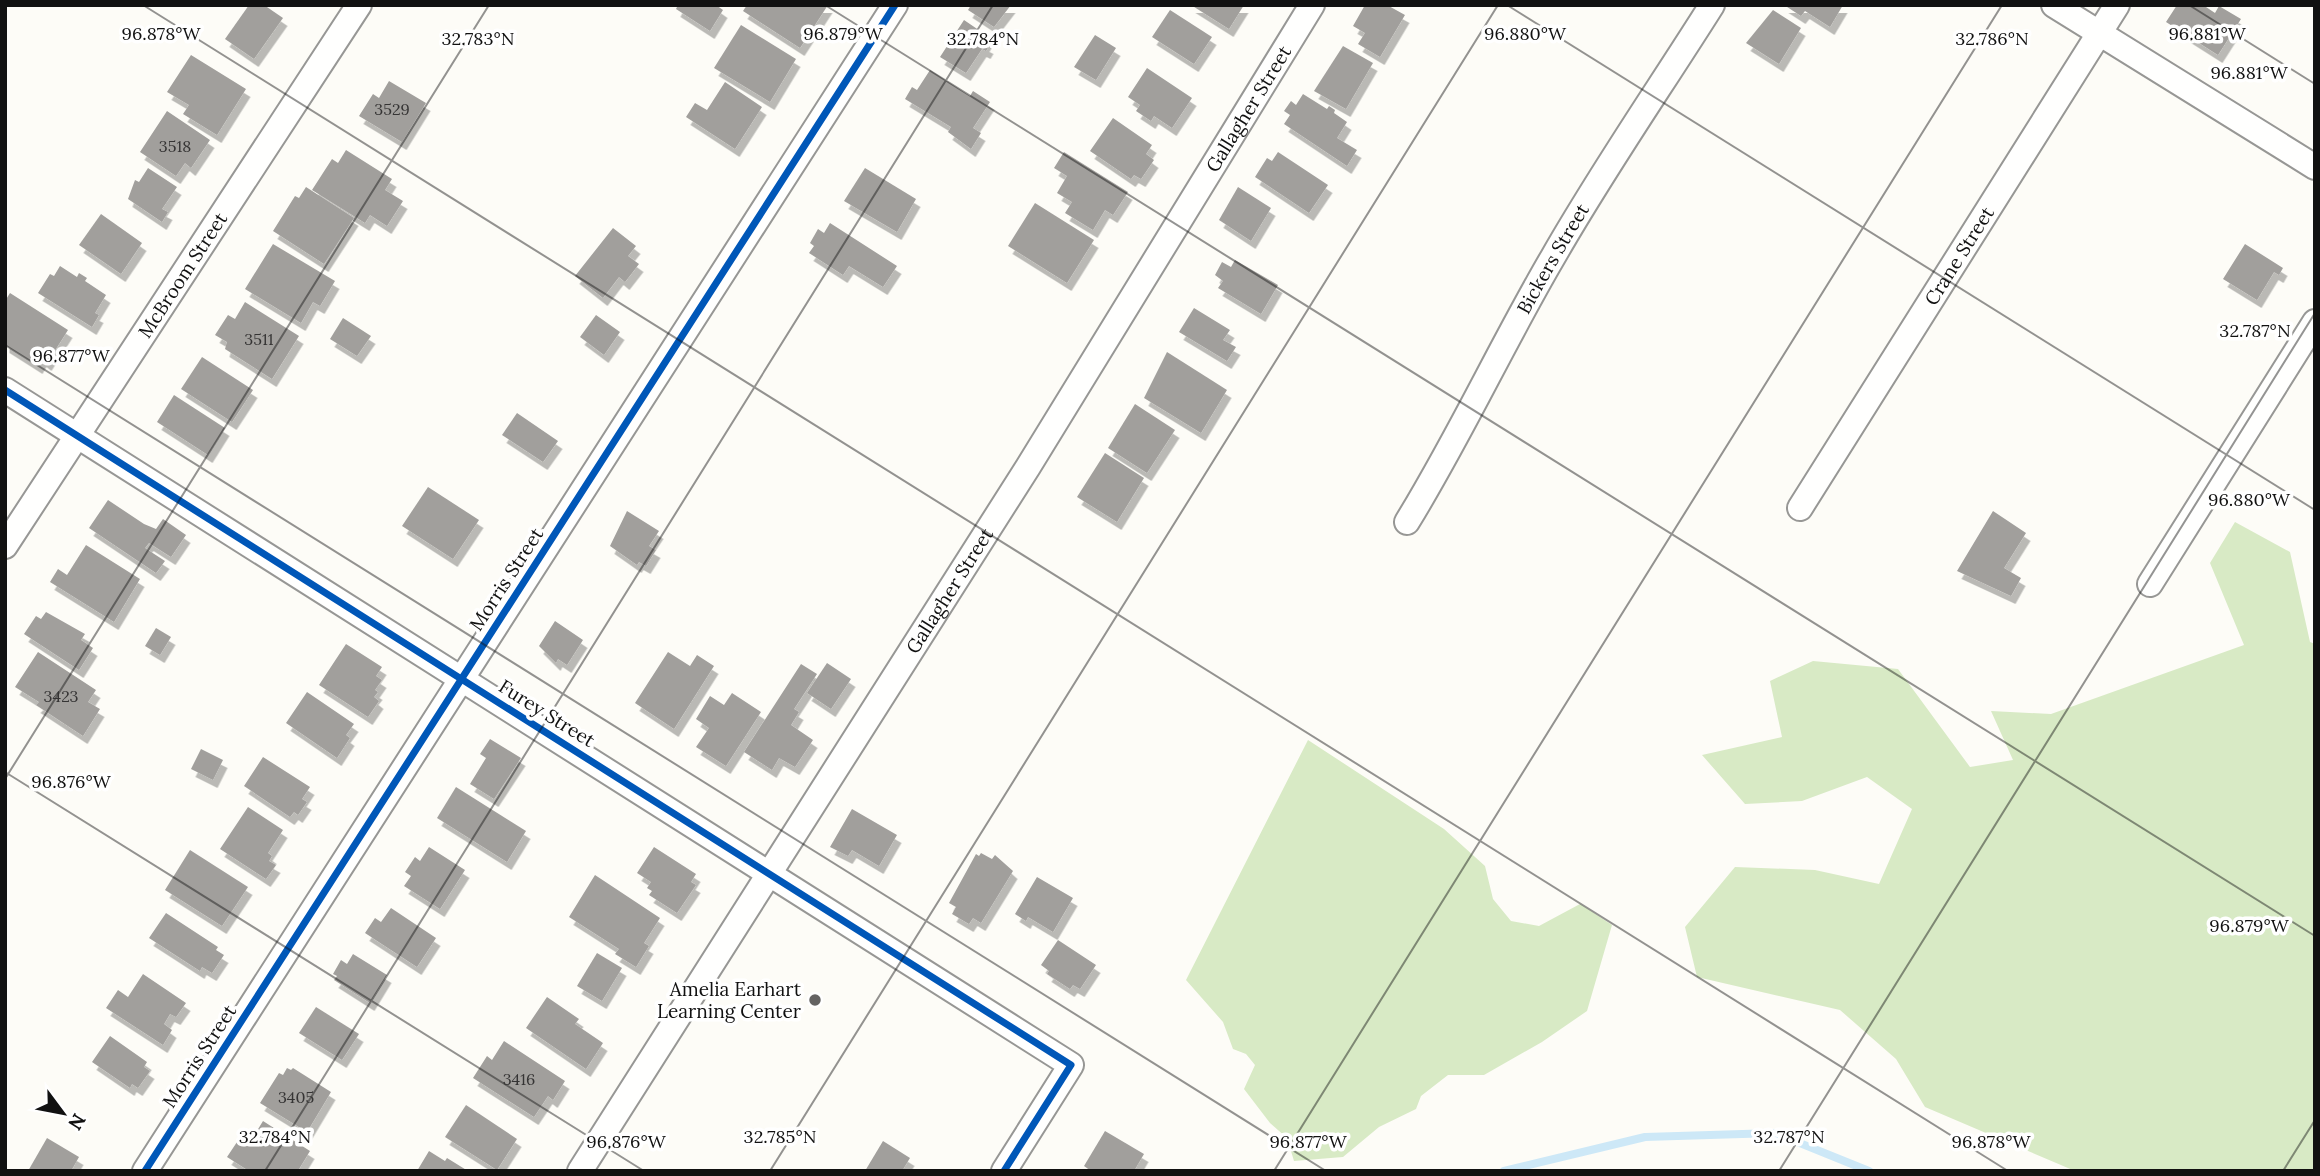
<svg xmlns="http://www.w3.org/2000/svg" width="2320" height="1176" viewBox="0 0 2320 1176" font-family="Lora,serif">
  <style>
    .forest { fill: #d8eac5 }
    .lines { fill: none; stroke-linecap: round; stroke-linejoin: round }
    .stream { stroke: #cde8f7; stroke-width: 8 }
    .building { fill: #a19f9c; filter: url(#shadow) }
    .street-casing { stroke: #979795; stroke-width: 28 }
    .street { stroke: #fffffe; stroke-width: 24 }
    .cycleway-casing { stroke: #fff; stroke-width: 11 }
    .cycleway { stroke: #0057b8; stroke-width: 7 }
    .ticks { fill: none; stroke: #111; stroke-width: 2; stroke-opacity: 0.45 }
    .poi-dot { fill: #646362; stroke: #fff; stroke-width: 2.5 }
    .labels { text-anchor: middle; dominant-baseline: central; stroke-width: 7; stroke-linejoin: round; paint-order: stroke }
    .number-label { font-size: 16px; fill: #353434 }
    .street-label { font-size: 19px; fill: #111; stroke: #fff }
    .poi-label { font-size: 19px; fill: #111; stroke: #fff; text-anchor: end }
    .ticks-label { font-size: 18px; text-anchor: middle; fill: #111; stroke: #fff; stroke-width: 7; stroke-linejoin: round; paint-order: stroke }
  </style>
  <defs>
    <filter id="shadow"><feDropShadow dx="4.5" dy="8" stdDeviation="0" flood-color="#0004"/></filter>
  </defs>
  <rect width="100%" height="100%" fill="#fdfcf7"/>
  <g class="forest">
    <polygon points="2235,522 2290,552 2310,642 2315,644 2315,1171 2075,1171 1925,1107 1896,1059 1840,1010 1697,977 1685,927 1735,867 1815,870 1879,884 1912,809 1867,777 1802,801 1745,804 1702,755 1782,737 1770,681 1813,661 1898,669 1970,767 2013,760 1991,711 2051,714 2244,645 2210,563"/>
    <polygon points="1308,740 1444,829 1485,866 1493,899 1511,921 1539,926 1580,904 1612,925 1587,1011 1542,1042 1484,1075 1448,1075 1421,1096 1416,1109 1379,1127 1343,1157 1294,1161 1287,1138 1270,1123 1244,1089 1255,1065 1246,1054 1233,1049 1223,1022 1186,980"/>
  </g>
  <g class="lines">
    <polyline class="stream" points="1504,1171 1645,1137 1775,1133 1869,1171"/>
  </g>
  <g class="building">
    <polygon points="249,5 264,5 283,18 254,59 225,39"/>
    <polygon points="678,5 716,5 723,10 710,31 676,9"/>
    <polygon points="747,5 828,5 800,48 743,11"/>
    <polygon points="971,5 1011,5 994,27 968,10"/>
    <polygon points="1191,5 1244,5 1229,29"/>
    <polygon points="1365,5 1387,5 1405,15 1380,57 1358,44 1365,33 1353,26"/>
    <polygon points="1784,5 1843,5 1830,27 1805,11 1801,16"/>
    <polygon points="2177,5 2203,5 2215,13 2219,6 2241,19 2218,55 2166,22"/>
    <polygon points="1170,10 1212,37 1194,64 1152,37"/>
    <polygon points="1773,10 1801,28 1779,64 1746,43"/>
    <polygon points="964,20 989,37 985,44 989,46 986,51 982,49 966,73 940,57"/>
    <polygon points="741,25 796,59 770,102 714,68"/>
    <polygon points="1095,35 1116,48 1096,80 1074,67"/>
    <polygon points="1343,46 1373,63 1346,109 1314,91"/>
    <polygon points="191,55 246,89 217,135 183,114 189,105 167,92"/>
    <polygon points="1147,68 1192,98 1172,128 1154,116 1151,121 1136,111 1140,105 1128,97"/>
    <polygon points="930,70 970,96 973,91 990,102 973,128 981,133 971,149 948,132 951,127 905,99 912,87 917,90"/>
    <polygon points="389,81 426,103 402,142 359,116 373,94 379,98"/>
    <polygon points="725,82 762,107 735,149 686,117 695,103 707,110"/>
    <polygon points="1303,94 1327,109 1329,106 1335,110 1334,113 1347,122 1337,138 1357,150 1347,166 1284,124 1290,115 1284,111 1291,101 1296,105"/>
    <polygon points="167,111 210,140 191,168 185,163 176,176 140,152"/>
    <polygon points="1113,118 1152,145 1146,154 1154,160 1141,179 1134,175 1131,179 1090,151"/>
    <polygon points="346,150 392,179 385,190 403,201 387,226 370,215 365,223 312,190 332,159 338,163"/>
    <polygon points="1064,152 1128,192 1113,215 1105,210 1093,230 1065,213 1072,202 1057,193 1067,176 1054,168"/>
    <polygon points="1278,152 1328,185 1309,213 1255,177 1267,158 1272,161"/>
    <polygon points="148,168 177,187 162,209 168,212 162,222 128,199 135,180 139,182"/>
    <polygon points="865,168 916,199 897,232 844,201"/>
    <polygon points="306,187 354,218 324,264 273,231 295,196 299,198"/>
    <polygon points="1238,187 1271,208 1251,241 1219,220"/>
    <polygon points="1035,203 1094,240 1067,283 1008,246"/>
    <polygon points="101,214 142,243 121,274 79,245"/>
    <polygon points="830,223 897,266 883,287 849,266 843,275 809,253 814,246 810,243 818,229 824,233"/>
    <polygon points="613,228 636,246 628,256 639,264 625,282 619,277 603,298 575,276"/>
    <polygon points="273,244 335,281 320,306 313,302 301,323 245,289"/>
    <polygon points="2245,244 2283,268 2279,275 2274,272 2257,300 2223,279"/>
    <polygon points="1235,260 1278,285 1261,314 1218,288 1223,281 1215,275 1222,262 1231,267"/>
    <polygon points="60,266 77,277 79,273 87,278 85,281 106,295 95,313 99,315 92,327 38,293 50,274 54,276"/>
    <polygon points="10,293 68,330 47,363 42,359 38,366 5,345 5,301"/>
    <polygon points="245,302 299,336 272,379 225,349 227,342 215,335 228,315 235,319"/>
    <polygon points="1194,308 1230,330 1223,340 1236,347 1227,361 1179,332"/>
    <polygon points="596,315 620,332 604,355 580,337"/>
    <polygon points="343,318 371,336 357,356 330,339"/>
    <polygon points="1167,352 1227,390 1201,433 1144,398"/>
    <polygon points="202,357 253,390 232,422 181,389"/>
    <polygon points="174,395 225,428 208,455 157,422"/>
    <polygon points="1135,404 1175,430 1147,473 1108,448"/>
    <polygon points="517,413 558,441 543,462 502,435"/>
    <polygon points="1105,453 1144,478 1117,522 1077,497"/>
    <polygon points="428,487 479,520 453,559 402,526"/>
    <polygon points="108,500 144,524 156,529 163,519 186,535 171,557 149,543 145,548 165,561 156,573 89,528"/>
    <polygon points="627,511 659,531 649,546 656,550 646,566 639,562 637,565 610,546"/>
    <polygon points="1993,511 2026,533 2004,568 2021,578 2011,596 1957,571"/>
    <polygon points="86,545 140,579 114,622 50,582 58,569 67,575"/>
    <polygon points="46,612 85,634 81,640 93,648 79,670 24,634 36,616 41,619"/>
    <polygon points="555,621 583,640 567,665 558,659 556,663 539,646"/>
    <polygon points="156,628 171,637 160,655 145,646"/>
    <polygon points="346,644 382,667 376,676 382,680 375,690 378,692 374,697 379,701 368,717 319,685"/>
    <polygon points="38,652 96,690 88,702 100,709 83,736 36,705 39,702 15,687"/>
    <polygon points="668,652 690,666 697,655 714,666 674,729 635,703"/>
    <polygon points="827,663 851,679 831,709 807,693"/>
    <polygon points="801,664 817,674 794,709 799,712 791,725 813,740 795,767 779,758 772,770 744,752"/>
    <polygon points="307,692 354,724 346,735 350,738 337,758 286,723"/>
    <polygon points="732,693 761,712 726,766 696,747 709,728 696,719 710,696 724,705"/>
    <polygon points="490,739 521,758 494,799 470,784 486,758 480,754"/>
    <polygon points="201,749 223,760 213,780 191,769"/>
    <polygon points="263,757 310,787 302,799 307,802 298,815 294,812 290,817 244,786"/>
    <polygon points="456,787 526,831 507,862 437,818"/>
    <polygon points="248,807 283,830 268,853 272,856 269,861 276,865 266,879 220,849"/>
    <polygon points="852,809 897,835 879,866 852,850 848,856 830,847"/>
    <polygon points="429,847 465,870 440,909 404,886 411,876 405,872 415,857 420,861"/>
    <polygon points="654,847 696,874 691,882 696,885 677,913 649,895 652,891 647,888 651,882 637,873"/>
    <polygon points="190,850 248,887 222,926 165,890"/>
    <polygon points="981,853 992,859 995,855 1013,871 981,923 973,918 969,924 952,914 956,907 949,903 976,854 979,856"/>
    <polygon points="595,875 660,918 644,943 649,946 636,967 615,954 619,949 569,917"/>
    <polygon points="1037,877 1073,898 1053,932 1028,917 1026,921 1015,914"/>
    <polygon points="391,908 436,938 417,967 365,933 375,918 381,922"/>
    <polygon points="166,913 218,947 216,950 224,955 212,973 202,967 200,971 149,938"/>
    <polygon points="1058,940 1096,965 1080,989 1073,985 1070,989 1047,974 1049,971 1041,965"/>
    <polygon points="597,953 622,968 602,1001 577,986"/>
    <polygon points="353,954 387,975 370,1003 334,980 337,976 333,974 341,960 347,964"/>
    <polygon points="143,974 186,1003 176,1017 170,1014 164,1024 172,1030 163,1045 106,1008 118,990 128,997"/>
    <polygon points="547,997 579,1019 575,1024 603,1043 586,1069 526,1028"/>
    <polygon points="316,1007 359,1034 342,1060 299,1033"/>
    <polygon points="110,1036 147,1062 144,1067 150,1071 138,1088 132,1084 130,1088 92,1062"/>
    <polygon points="504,1041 565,1081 553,1100 548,1096 534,1117 473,1078 487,1056 492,1060"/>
    <polygon points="287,1068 291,1070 293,1068 331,1092 307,1132 260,1103 279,1073 283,1075"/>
    <polygon points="466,1105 517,1139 497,1170 445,1137"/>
    <polygon points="263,1121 310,1151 299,1169 302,1171 249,1171 227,1157 237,1142 243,1146 249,1137 252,1139"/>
    <polygon points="1105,1131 1144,1154 1134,1171 1091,1171 1084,1166"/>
    <polygon points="47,1138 79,1157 71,1171 28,1171"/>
    <polygon points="883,1141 910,1158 902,1171 865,1171"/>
    <polygon points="429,1151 445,1161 447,1158 468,1171 417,1171"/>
  </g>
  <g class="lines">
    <g class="street-casing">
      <g id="street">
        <polyline points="2054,5 2315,167"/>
        <polyline points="5,390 1071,1065 1004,1171"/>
        <path id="s1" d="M1800 508 2117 5"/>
        <path id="s2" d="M1407 522C1460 436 1502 344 1553 257 1602 171 1659 89 1712 5"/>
        <path id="s3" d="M5 546 359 5"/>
        <polyline points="2150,584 2315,322"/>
        <polyline points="145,1171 895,5"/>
        <path id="s4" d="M580 1171 1028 467 1312 5"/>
      </g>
    </g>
    <use href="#street" class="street"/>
    <g class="cycleway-casing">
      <g id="cycleway">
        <polyline points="5,390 1071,1065 1004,1171"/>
        <polyline points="145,1171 895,5"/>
      </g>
    </g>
    <use href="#cycleway" class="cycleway"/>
  </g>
  <path class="ticks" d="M143 5 2008 1171M825 5 2315 936M1507 5 2315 510M2189 5 2315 84M5 345 1326 1171M5 772 644 1171M5 779 489 5M265 1171 993 5M770 1171 1498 5M1274 1171 2002 5M1779 1171 2315 313M2283 1171 2315 1120"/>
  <circle class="poi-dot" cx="815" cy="1000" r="7"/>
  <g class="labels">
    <g class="number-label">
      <text x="392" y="109">3529</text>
      <text x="175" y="146">3518</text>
      <text x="259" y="339">3511</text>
      <text x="61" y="696">3423</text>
      <text x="519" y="1079">3416</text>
      <text x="296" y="1097">3405</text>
    </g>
    <g class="street-label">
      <text stroke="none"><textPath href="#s4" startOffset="1255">Gallagher Street</textPath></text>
      <text stroke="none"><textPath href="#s1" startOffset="298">Crane Street</textPath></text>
      <text stroke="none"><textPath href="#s2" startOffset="301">Bickers Street</textPath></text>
      <text stroke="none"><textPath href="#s3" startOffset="324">McBroom Street</textPath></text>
      <text transform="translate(506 579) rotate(-57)">Morris Street</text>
      <text stroke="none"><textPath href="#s4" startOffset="688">Gallagher Street</textPath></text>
      <text transform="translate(547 713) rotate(32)">Furey Street</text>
      <text transform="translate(199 1056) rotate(-57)">Morris Street</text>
    </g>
    <g class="poi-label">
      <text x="801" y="989">Amelia Earhart<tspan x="801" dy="22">Learning Center</tspan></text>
    </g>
  </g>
  <g class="ticks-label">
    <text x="161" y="40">96.878°W</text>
    <text x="843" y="40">96.879°W</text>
    <text x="1525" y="40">96.880°W</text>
    <text x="2207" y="40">96.881°W</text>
    <text x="478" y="45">32.783°N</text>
    <text x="983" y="45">32.784°N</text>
    <text x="1992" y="45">32.786°N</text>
    <text x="2249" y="79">96.881°W</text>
    <text x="2255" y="337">32.787°N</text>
    <text x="71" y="362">96.877°W</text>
    <text x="2249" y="506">96.880°W</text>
    <text x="71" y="788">96.876°W</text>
    <text x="2249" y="932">96.879°W</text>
    <text x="275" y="1143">32.784°N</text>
    <text x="780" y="1143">32.785°N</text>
    <text x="1789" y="1143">32.787°N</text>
    <text x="626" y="1148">96.876°W</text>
    <text x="1308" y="1148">96.877°W</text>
    <text x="1991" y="1148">96.878°W</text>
  </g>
  <rect width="2320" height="1176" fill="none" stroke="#111111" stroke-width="14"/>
  <g transform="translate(63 1113) rotate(122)" stroke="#ffffff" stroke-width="5" paint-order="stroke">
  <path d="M0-5L12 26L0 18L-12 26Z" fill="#111111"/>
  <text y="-10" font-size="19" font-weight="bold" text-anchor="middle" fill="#111111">N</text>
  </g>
</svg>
